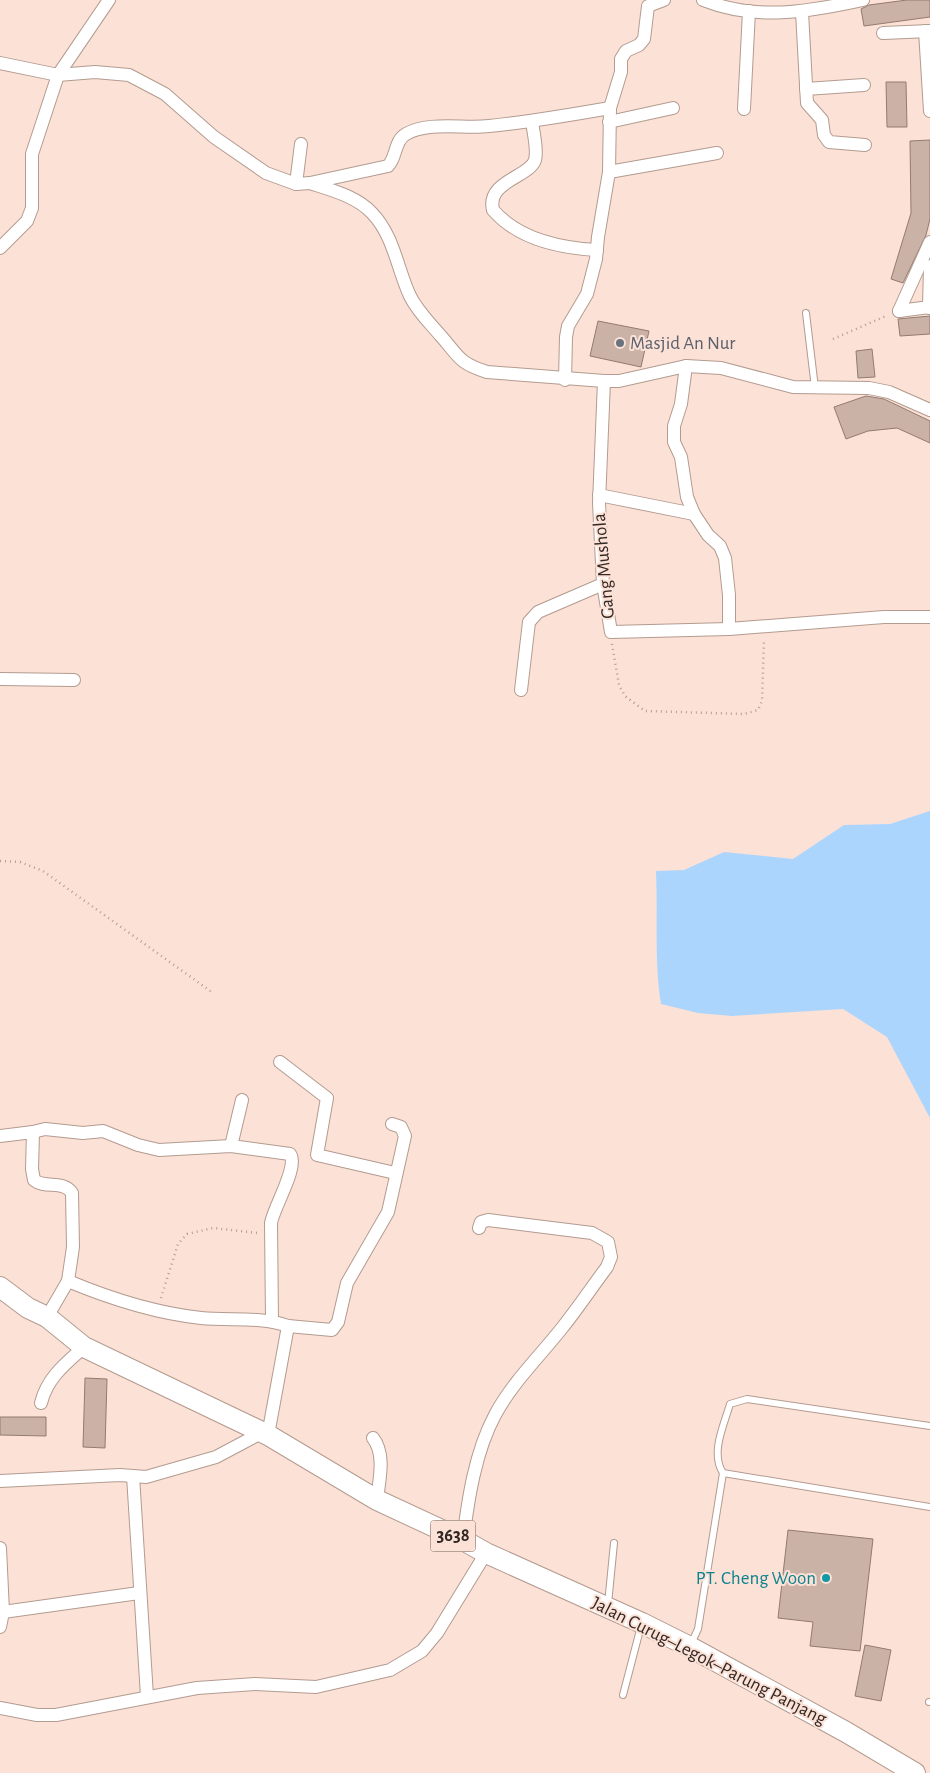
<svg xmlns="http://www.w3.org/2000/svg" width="930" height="1773" viewBox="0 0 930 1773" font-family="'Alegreya Sans',sans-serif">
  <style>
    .water { fill: #acd5fe }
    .building { fill: #cbb2a6; stroke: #937b71 }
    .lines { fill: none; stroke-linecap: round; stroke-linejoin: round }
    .lane-casing { stroke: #b39b90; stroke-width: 8 }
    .street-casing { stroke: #b39b90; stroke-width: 14 }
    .primary-casing { stroke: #b39b90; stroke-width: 22 }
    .path { stroke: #b39e96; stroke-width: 2.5; stroke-dasharray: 1 4; stroke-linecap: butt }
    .lane { stroke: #fff; stroke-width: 6 }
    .street { stroke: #fff; stroke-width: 12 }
    .primary { stroke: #fff; stroke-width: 20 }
    .worship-dot { fill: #6b7280; stroke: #fce1d6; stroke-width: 2 }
    .culture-dot { fill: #0f9aa8; stroke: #fce1d6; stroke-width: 2 }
    .labels { text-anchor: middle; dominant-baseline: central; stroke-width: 4; stroke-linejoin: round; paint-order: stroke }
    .shield { fill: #fce1d6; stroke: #6f6059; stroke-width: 1 }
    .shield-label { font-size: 18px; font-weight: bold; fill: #322824 }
    .worship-label { font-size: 19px; fill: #5b616d; stroke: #fce1d6; text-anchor: start }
    .street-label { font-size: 19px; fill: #322824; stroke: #fce1d6 }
    .culture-label { font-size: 19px; fill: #0d838f; stroke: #fce1d6; text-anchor: end }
  </style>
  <rect width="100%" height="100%" fill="#fce1d6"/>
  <path class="water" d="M930 811V1118L887 1037 843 1009 732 1016 698 1013 661 1004C654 960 658 915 656 871L684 870 724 852 793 859 844 825 890 824Z"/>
  <g class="building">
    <polygon points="907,0 930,0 930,17 864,26 861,9 869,5"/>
    <polygon points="886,82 906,82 907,127 887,127"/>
    <polygon points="930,140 930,219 926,235 903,283 891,279 911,213 910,141"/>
    <polygon points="930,316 930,334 900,336 898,319"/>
    <polygon points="598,321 649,331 641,367 590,356"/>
    <polygon points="872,349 875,377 858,378 856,351"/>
    <polygon points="866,396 884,399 930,421 930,443 897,428 868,431 846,439 834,407"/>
    <polygon points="85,1378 107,1379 105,1448 83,1447"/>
    <polygon points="0,1417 46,1417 46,1436 0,1435"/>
    <polygon points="788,1530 873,1539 860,1651 810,1646 813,1622 778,1618"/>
    <polygon points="865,1645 891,1650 881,1701 855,1696"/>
  </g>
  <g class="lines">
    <g class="lane-casing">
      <g id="lane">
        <polyline points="806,313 815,388"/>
        <path d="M723 1473C710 1453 724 1425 730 1404L747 1399 930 1426"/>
        <polyline points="608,1604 614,1543"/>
        <polyline points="690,1646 698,1629 723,1473 930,1507"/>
        <polyline points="623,1695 641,1626"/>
        <polyline points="929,1702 930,1702"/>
      </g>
    </g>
    <g class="street-casing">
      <g id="street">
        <path d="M703 0C756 21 808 12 863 0"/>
        <polyline points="802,12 807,103 822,120 824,135 829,142 865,145"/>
        <polyline points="925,31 930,111"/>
        <polyline points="883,33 930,31"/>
        <path d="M0 63 58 75 95 72 129 75 165 94 214 137 266 173 296 184 310 183 388 166C397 157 394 141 406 134 429 121 464 129 489 126 530 122 570 115 610 108"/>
        <polyline points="806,89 864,85"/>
        <polyline points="744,109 749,11"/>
        <path d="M532 121C533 132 538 149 535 160 530 177 486 181 493 210 518 239 560 248 597 250"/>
        <polyline points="609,122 673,108"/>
        <polyline points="609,172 717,153"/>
        <path d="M310 183C331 190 356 196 372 213 394 236 397 268 410 296 418 312 429 322 440 335 459 356 458 363 487 372L604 381H619L686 366 721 368 793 387 869 388 889 392 930 410"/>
        <polyline points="296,184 301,144"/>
        <polyline points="0,248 27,221 32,208 32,154 58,75 109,0"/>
        <polyline points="929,308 930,266"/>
        <polyline points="899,311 930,242"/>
        <polyline points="899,311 930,307"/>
        <polyline points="686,366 681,404 674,426 674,442 681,457 687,497 694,514 708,535 720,546 725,558 729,595 729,629 884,617 930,617"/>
        <polyline points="565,380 566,337 568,326 587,294 596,259 598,237 609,172 610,108 621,72 621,59 626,51 639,45 644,39 648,6 664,0"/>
        <polyline points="604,381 599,503 603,584 611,632 729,629"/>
        <polyline points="599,495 694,514"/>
        <polyline points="0,679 74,680"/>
        <polyline points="521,690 529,622 538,612 603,584"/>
        <polyline points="280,1062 327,1098 317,1155 395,1173"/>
        <polyline points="0,1136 33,1132"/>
        <polyline points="231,1146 242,1100"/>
        <polyline points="47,1317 68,1281"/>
        <polyline points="288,1326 332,1330 338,1322 347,1283 388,1212 405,1136 401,1127 392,1124"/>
        <path d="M41 1403C47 1378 65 1364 84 1347"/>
        <path d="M268 1435 288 1326C260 1316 230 1321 201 1318 155 1313 111 1299 68 1281L73 1247 72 1193C64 1180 45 1189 34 1180L32 1169 33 1132 45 1129 83 1133 103 1131 138 1145 159 1150 231 1146 290 1154C299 1167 274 1206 271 1223L272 1320"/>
        <path d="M373 1438C386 1455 379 1480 377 1500"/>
        <polyline points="133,1476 147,1696"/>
        <polyline points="0,1481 120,1475 146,1477 216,1457 263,1432"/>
        <path d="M463 1540C468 1500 475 1452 495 1415 512 1383 539 1357 562 1328 578 1308 592 1287 607 1267L611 1257 608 1242 592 1233 488 1220 481 1222 479 1228"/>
        <polyline points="0,1548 3,1612 0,1627"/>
        <polyline points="0,1611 3,1612 139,1593"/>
        <polyline points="0,1708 37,1715 56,1715 197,1688 255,1684 316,1687 390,1670 422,1651 437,1633 486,1553"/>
      </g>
    </g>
    <g class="primary-casing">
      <polyline id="primary" points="0,1287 28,1308 47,1317 84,1347 268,1435 377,1500 463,1540 486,1553 642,1623 690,1647 846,1732 915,1773"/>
    </g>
    <g class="path">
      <polyline points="833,339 886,316"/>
      <polyline points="612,644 619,685 625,696 645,711 744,714 758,710 762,701 764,640"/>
      <polyline points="0,861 20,862 43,871 213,993"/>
      <polyline points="161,1298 178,1244 187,1234 213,1228 258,1233"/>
    </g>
    <use href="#lane" class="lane"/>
    <use href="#street" class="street"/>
    <use href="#primary" class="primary"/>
  </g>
  <circle class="worship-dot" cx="620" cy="343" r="5"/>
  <circle class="culture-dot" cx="826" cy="1578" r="5"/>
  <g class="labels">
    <rect class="shield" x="430.5" y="1520.5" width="45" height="31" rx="4"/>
    <g class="shield-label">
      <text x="453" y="1536">3638</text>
    </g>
    <g class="worship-label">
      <text x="630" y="343">Masjid An Nur</text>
    </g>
    <g class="street-label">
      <text transform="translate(604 566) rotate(-95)">Gang Mushola</text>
      <text transform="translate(709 1661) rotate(27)">Jalan Curug–Legok–Parung Panjang</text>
    </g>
    <g class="culture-label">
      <text x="816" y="1578">PT. Cheng Woon</text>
    </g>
  </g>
</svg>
